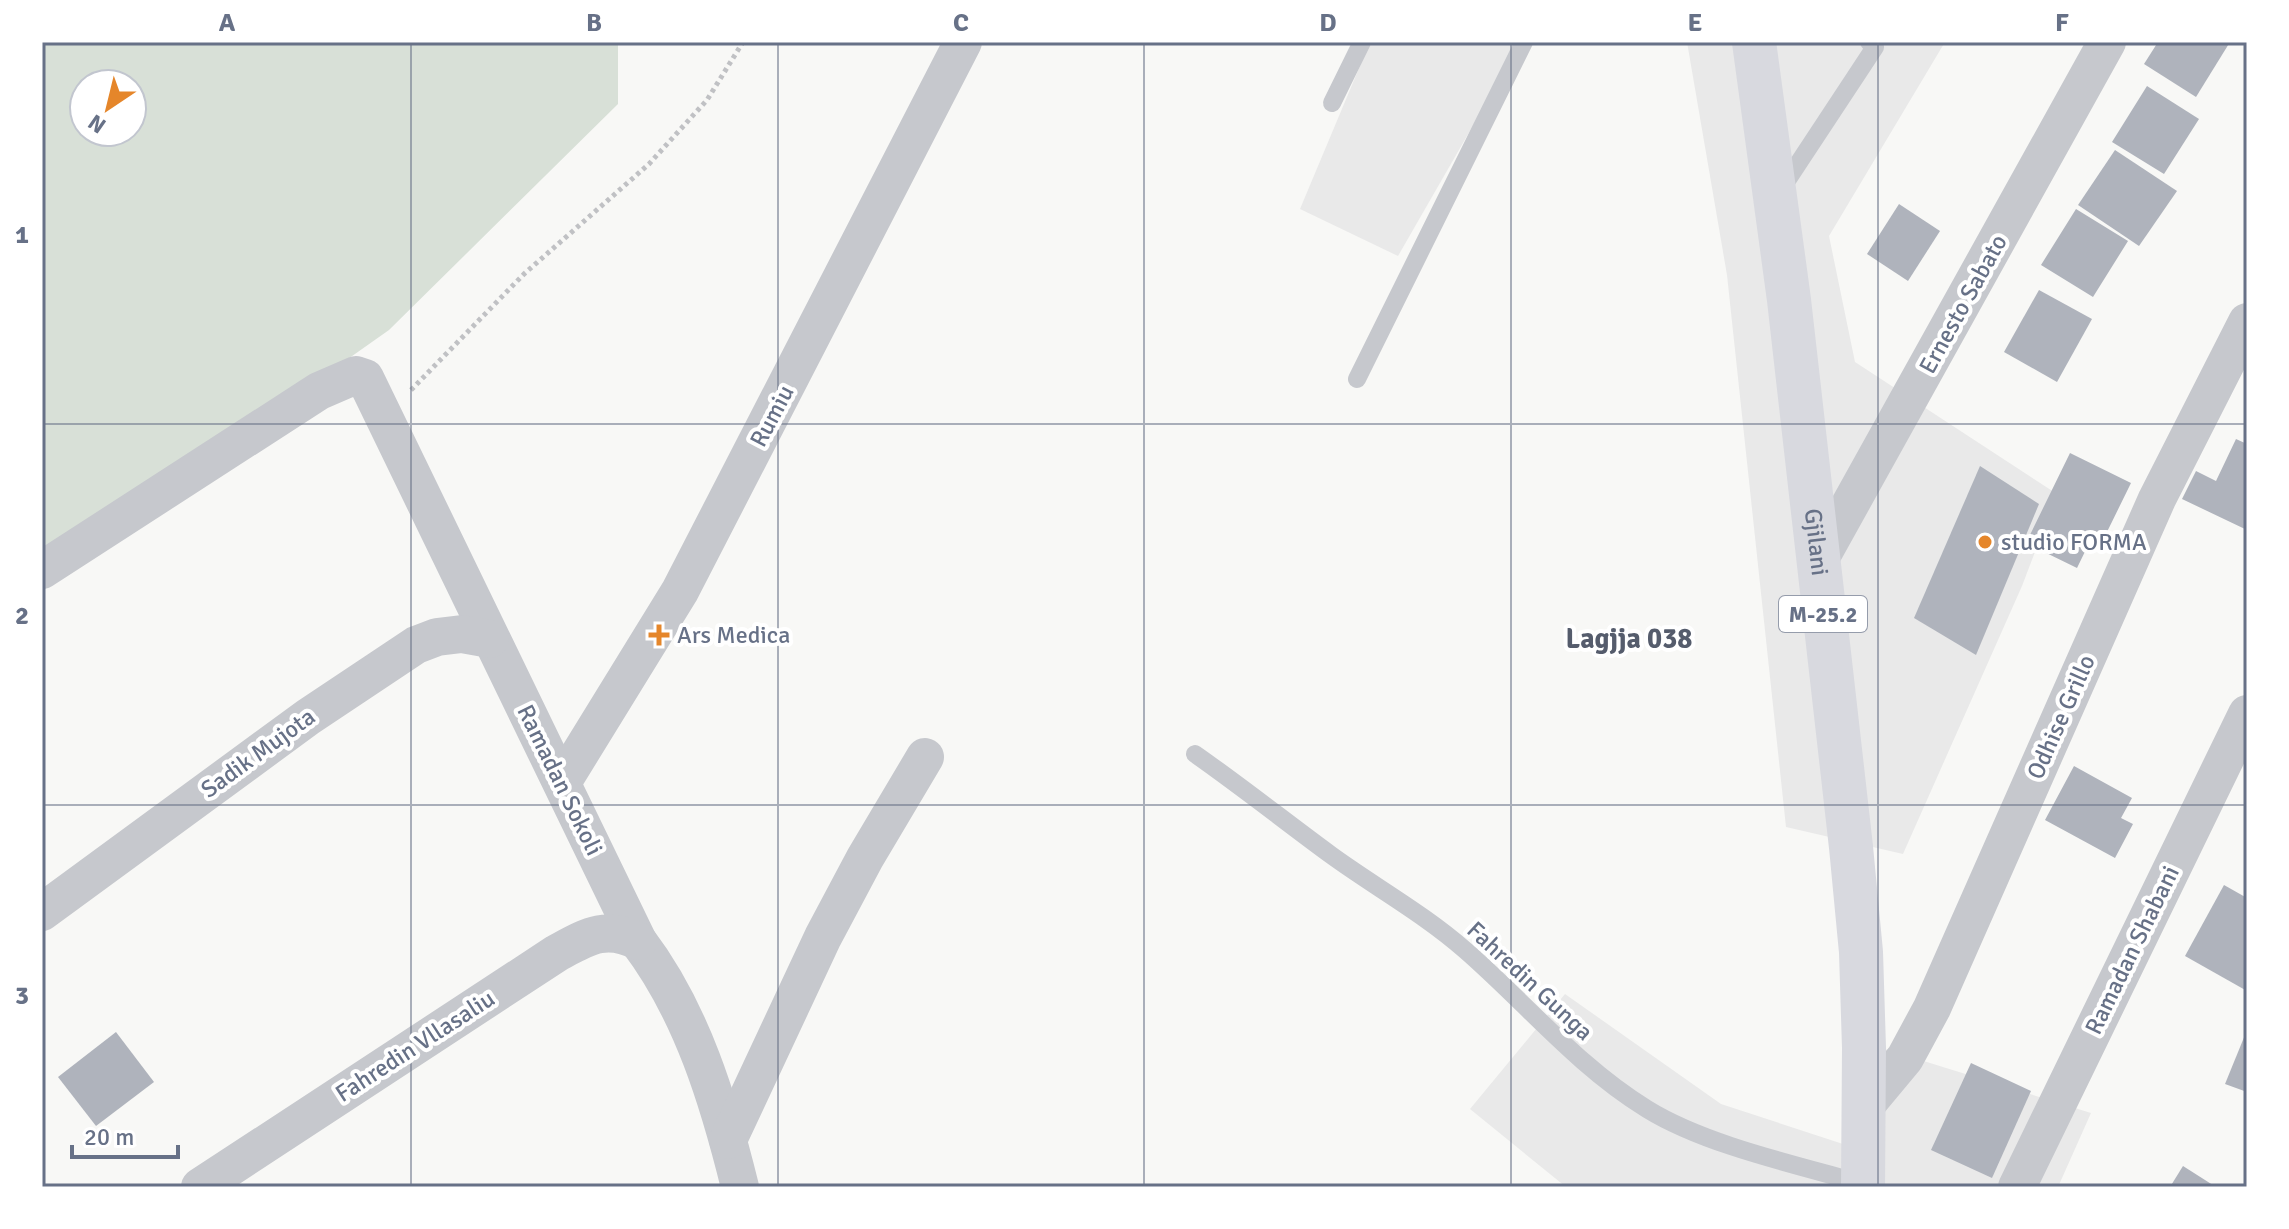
<svg xmlns="http://www.w3.org/2000/svg" width="2289" height="1229" viewBox="0 0 2289 1229" font-family="Signika,sans-serif">
  <style>
    .built { fill: #e9e9e9 }
    .green { fill: #d8e0d7; fill-rule: evenodd }
    .building { fill: #afb3bc }
    .lines { fill: none; stroke-linecap: round; stroke-linejoin: round }
    .path { stroke: #c0c1c4; stroke-width: 5; stroke-dasharray: 4 4; stroke-linecap: butt }
    .lane { stroke: #c6c8cd; stroke-width: 18 }
    .street { stroke: #c6c8cd; stroke-width: 38 }
    .primary { stroke: #d8d9df; stroke-width: 44 }
    .grid { fill: none; stroke: #677187; stroke-width: 2; stroke-opacity: 0.55 }
    .poi-dot { fill: #e5862a; stroke: #fff; stroke-width: 3 }
    .labels { text-anchor: middle; dominant-baseline: central; stroke-width: 8; stroke-linejoin: round; paint-order: stroke }
    .shield { fill: #fff; stroke: #959cab; stroke-width: 2 }
    .shield-label { font-size: 22px; font-weight: bold; fill: #677187 }
    .street-label { font-size: 24px; fill: #677187; stroke: #fff }
    .poi-label { font-size: 24px; fill: #677187; stroke: #fff; text-anchor: start }
    .quarter-label { font-size: 28px; font-weight: bold; fill: #555c6c; stroke: #fff }
    .neatline { fill: none; stroke: #677187; stroke-width: 3 }
    .grid-label { font-size: 26px; text-anchor: middle; font-weight: bold; fill: #677187 }
  </style>
  <rect width="100%" height="100%" fill="#f8f8f6"/>
  <g class="built">
    <polygon points="1370,42 1521,42 1398,256 1300,209"/>
    <polygon points="1687,42 1945,42 1829,236 1855,362 2057,494 2022,586 1903,854 1786,827 1727,275"/>
    <polygon points="1565,994 1721,1104 1843,1144 1843,1036 2091,1113 2058,1187 1566,1187 1470,1109"/>
  </g>
  <path class="green" d="M42 42H618V104L389 330 42 575ZM84 84H132V132H84Z"/>
  <g class="building">
    <polygon points="2158,42 2230,42 2196,97 2144,64"/>
    <polygon points="2147,86 2199,119 2164,174 2112,142"/>
    <polygon points="2115,150 2177,191 2139,246 2078,205"/>
    <polygon points="1899,204 1940,231 1908,281 1867,254"/>
    <polygon points="2076,209 2128,241 2093,297 2041,265"/>
    <polygon points="2039,290 2092,319 2057,382 2004,352"/>
    <polygon points="2236,439 2247,444 2247,530 2182,499 2196,471 2216,481"/>
    <polygon points="2070,453 2131,483 2105,536 2095,531 2077,568 2026,543"/>
    <polygon points="1980,466 2039,504 1976,655 1914,618"/>
    <polygon points="2074,766 2132,798 2121,818 2133,824 2115,858 2045,820"/>
    <polygon points="2224,885 2247,898 2247,991 2185,956"/>
    <polygon points="2247,1030 2247,1092 2225,1084"/>
    <polygon points="116,1032 154,1082 96,1126 58,1077"/>
    <polygon points="1971,1063 2031,1091 1992,1178 1931,1150"/>
    <polygon points="2183,1166 2216,1187 2170,1187"/>
  </g>
  <g class="lines">
    <polyline class="path" points="411,390 524,274 649,164 707,100 743,42"/>
    <g class="lane">
      <polyline points="1332,103 1362,42"/>
      <polyline points="1780,191 1875,47 1869,42"/>
      <polyline points="1357,379 1524,42"/>
      <path d="M1195 754C1242 787 1286 822 1331 855 1375 887 1424 914 1465 950 1526 1003 1577 1066 1647 1109 1705 1145 1797 1165 1864 1184"/>
    </g>
    <g class="street">
      <polyline points="1817,564 2107,42"/>
      <path d="M42 570 319 391 356 375 365 378 638 941C692 1012 719 1102 740 1187"/>
      <polyline points="563,781 680,591 963,42"/>
      <polyline points="42,912 308,717 416,645 437,637 462,634 490,639"/>
      <polyline points="1865,1106 1905,1058 1932,1008 2157,499 2247,322"/>
      <polyline points="728,1140 823,937 865,858 925,757"/>
      <path d="M200 1187 557 953C587 937 605 925 638 941"/>
      <polyline points="2017,1187 2247,714"/>
    </g>
    <path class="primary" id="s1" d="M1754 42 1789 300 1851 847 1861 952 1864 1048 1863 1187"/>
  </g>
  <path class="grid" d="M411 42V1187M778 42V1187M1144 42V1187M1511 42V1187M1878 42V1187M42 424H2247M42 805H2247"/>
  <g class="poi-dot">
    <circle cx="1985" cy="542" r="8"/>
    <path d="M655 623h8v8h8v8h-8v8h-8v-8h-8v-8h8z"/>
  </g>
  <g class="labels">
    <rect class="shield" x="1779" y="596" width="88" height="36" rx="6"/>
    <g class="shield-label">
      <text x="1823" y="614">M-25.2</text>
    </g>
    <g class="street-label">
      <text transform="translate(1963 304) rotate(-61)">Ernesto Sabato</text>
      <text transform="translate(772 416) rotate(-62)">Rumiu</text>
      <text stroke="none"><textPath href="#s1" startOffset="504">Gjilani</textPath></text>
      <text transform="translate(2061 717) rotate(-66)">Odhise Grillo</text>
      <text transform="translate(258 753) rotate(-36)">Sadik Mujota</text>
      <text transform="translate(560 780) rotate(64)">Ramadan Sokoli</text>
      <text transform="translate(2132 950) rotate(-64)">Ramadan Shabani</text>
      <text transform="translate(1530 981) rotate(43)">Fahredin Gunga</text>
      <text transform="translate(415 1046) rotate(-33)">Fahredin Vllasaliu</text>
    </g>
    <g class="poi-label">
      <text x="2001" y="542">studio FORMA</text>
      <text x="677" y="635">Ars Medica</text>
    </g>
    <g class="quarter-label">
      <text x="1629" y="639">Lagjja 038</text>
    </g>
  </g>
  <rect width="2289" height="1229" fill="none" stroke="#ffffff" stroke-width="88"/>
  <g transform="translate(108 108) rotate(215)"><circle r="38" fill="#ffffff" stroke="#c2c6cf" stroke-width="2"/>
  <path d="M0-6L14 30L0 20L-14 30Z" fill="#e5862a"/>
  <text y="-12" font-size="22" font-weight="bold" text-anchor="middle" fill="#677187">N</text>
  </g>
  <path d="M72 1145v12h106v-12" fill="none" stroke="#677187" stroke-width="4"/>
  <text x="84" y="1145" font-size="24" fill="#677187" stroke="#ffffff" stroke-width="6" paint-order="stroke">20 m</text>
  <rect x="44" y="44" width="2201" height="1141" class="neatline"/>
  <g class="grid-label">
    <text x="227" y="31">A</text>
    <text x="594" y="31">B</text>
    <text x="961" y="31">C</text>
    <text x="1328" y="31">D</text>
    <text x="1695" y="31">E</text>
    <text x="2062" y="31">F</text>
    <text x="22" y="243">1</text>
    <text x="22" y="624">2</text>
    <text x="22" y="1004">3</text>
  </g>
</svg>
